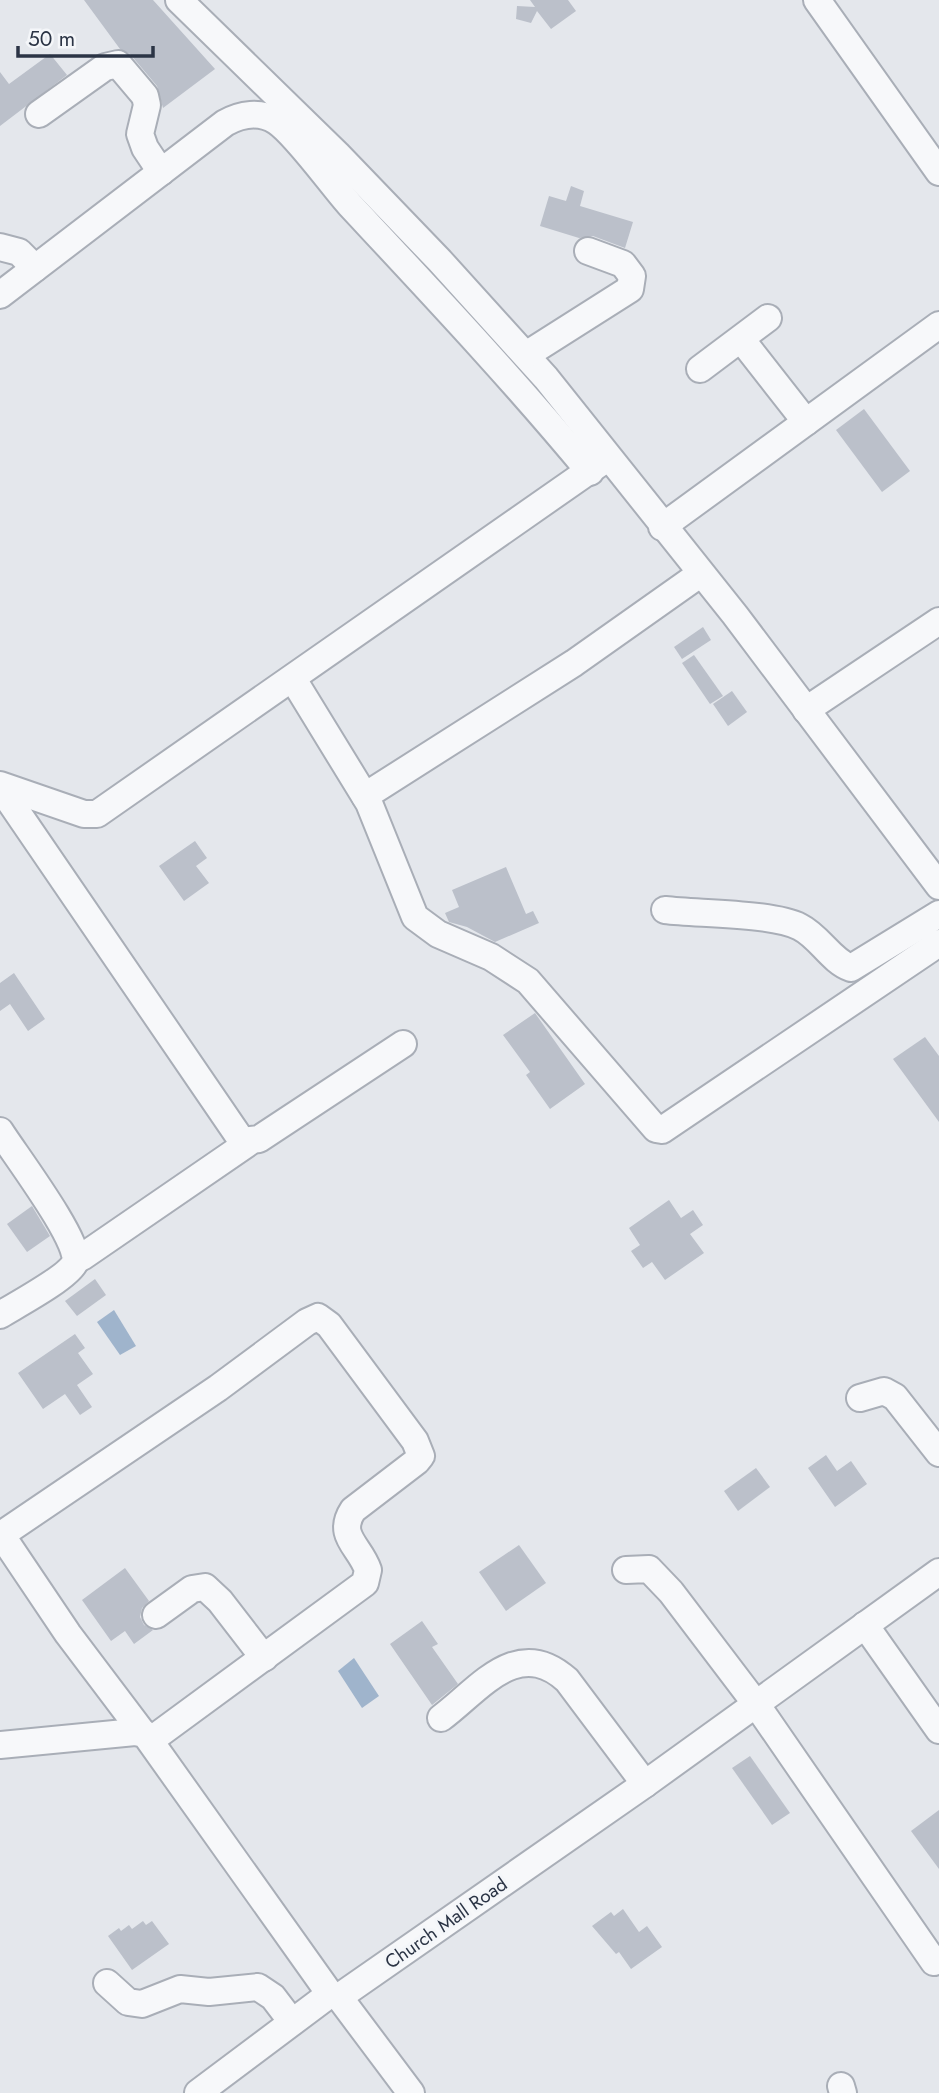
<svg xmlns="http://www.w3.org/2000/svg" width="939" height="2093" viewBox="0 0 939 2093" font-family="Jost,sans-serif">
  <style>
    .water { fill: #9fb4cc }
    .building { fill: #bbc0ca }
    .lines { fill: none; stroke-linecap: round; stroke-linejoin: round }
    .minor-casing { stroke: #a9aeb7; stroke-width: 30 }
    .minor { stroke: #f7f8fa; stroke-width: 26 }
    .labels { text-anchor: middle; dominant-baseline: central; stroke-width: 6; stroke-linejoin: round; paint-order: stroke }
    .street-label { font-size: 19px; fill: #2b3445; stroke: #f4f6f9 }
  </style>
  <rect width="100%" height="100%" fill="#e4e7ec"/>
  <g class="water">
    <polygon points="114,1310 136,1346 120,1355 97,1322"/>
    <polygon points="354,1658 379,1696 362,1708 338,1671"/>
  </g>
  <g class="building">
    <polygon points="84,0 153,0 215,69 163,108 157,86 130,54 120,49"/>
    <polygon points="530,0 568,0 576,11 551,29 537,11 531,23 516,19 517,6 535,7"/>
    <polygon points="50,54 67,75 0,126 0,72 9,84"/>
    <polygon points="571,186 584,191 580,206 633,222 625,248 593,236 579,238 540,226 549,196 566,201"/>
    <polygon points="864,409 910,471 882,492 836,430"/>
    <polygon points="703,627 711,640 682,659 674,647"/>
    <polygon points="694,655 723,696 710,704 682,663"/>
    <polygon points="732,691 747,712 728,726 713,704"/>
    <polygon points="195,841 207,858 196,866 209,883 184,901 159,866"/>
    <polygon points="506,867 526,914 533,911 539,923 495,942 467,927 449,922 445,913 459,907 452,890"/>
    <polygon points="14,973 45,1019 28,1031 10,1004 0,1011 0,983"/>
    <polygon points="535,1013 585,1084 550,1109 526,1075 530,1072 503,1035"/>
    <polygon points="925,1037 939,1056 939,1122 893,1059"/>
    <polygon points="669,1200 681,1218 693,1210 703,1225 690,1234 704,1253 665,1280 652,1262 643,1268 631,1251 640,1245 629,1228"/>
    <polygon points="32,1206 50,1236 27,1252 7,1224"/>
    <polygon points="95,1279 106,1295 77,1316 65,1301"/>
    <polygon points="75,1334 85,1348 78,1353 93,1374 77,1385 92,1407 80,1415 65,1394 43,1409 18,1373"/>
    <polygon points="826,1455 837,1471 851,1461 867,1484 835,1507 808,1468"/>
    <polygon points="756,1468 770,1487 738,1511 724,1491"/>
    <polygon points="519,1545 546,1583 506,1611 479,1572"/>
    <polygon points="125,1568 149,1601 142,1608 140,1617 144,1625 153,1630 134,1644 125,1631 111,1641 82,1600"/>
    <polygon points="422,1621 438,1644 432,1647 458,1684 432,1705 390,1644"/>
    <polygon points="750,1756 790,1813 772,1825 732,1768"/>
    <polygon points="939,1810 939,1869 911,1831"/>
    <polygon points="623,1909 639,1932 647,1926 662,1947 631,1969 619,1952 616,1954 592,1926 611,1912 614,1916"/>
    <polygon points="143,1921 146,1925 152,1921 169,1944 132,1970 108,1936 119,1928 121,1931 129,1925 132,1929"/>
  </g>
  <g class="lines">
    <g class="minor-casing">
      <g id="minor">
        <polyline points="179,0 337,154 440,261 546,378 735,615 939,886"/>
        <polyline points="817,0 939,172"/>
        <polyline points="39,114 105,67 118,64 145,96 147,105 140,134 145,148 161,172"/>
        <polyline points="0,247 19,252 35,268"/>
        <path d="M0 295 225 123C241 114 260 111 276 121 295 133 332 185 350 205 432 293 513 379 590 472"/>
        <polyline points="741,339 806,422"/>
        <polyline points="526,355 630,289 632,276 623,264 588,251"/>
        <polyline points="700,369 768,318"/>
        <polyline points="662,527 939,325"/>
        <polyline points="293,679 369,803 415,917 438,934 491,957 528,981 656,1129 662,1130 939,943"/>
        <polyline points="806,710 939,621"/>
        <polyline points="0,785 84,814 97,814 603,461"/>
        <polyline points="0,787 242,1141 259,1139 403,1044"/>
        <polyline points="365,796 574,663 700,574"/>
        <path d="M665 910C699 914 773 913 800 927 820 937 831 961 851 968L939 914"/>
        <path d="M0 1131C13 1152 82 1243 75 1262 69 1277 16 1305 0 1315"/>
        <polyline points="82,1257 248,1143"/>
        <polyline points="860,1398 884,1391 895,1397 939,1453"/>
        <polyline points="0,1533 68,1634 142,1732"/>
        <path d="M1 1535 218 1388 307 1322 318 1317 329 1325 415 1441 421 1456 417 1461 353 1510C336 1536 360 1546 368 1570L365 1583 151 1740"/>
        <polyline points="626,1570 649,1569 671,1592 756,1704 934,1962"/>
        <polyline points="156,1615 192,1589 205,1587 220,1601 264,1658"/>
        <polyline points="865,1625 939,1730"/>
        <path d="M441 1718C479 1690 517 1635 567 1680L645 1784"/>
        <polyline points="0,1745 135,1732 145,1734 330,1994 339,1997"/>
        <polyline points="107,1983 128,2002 142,2004 180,1989 209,1992 258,1987 273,1997 292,2022"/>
        <polyline points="339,1997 645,1784 939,1572"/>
        <polyline points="339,1997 411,2093"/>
        <polyline points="841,2086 843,2093"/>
        <polyline points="198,2093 330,1994"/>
      </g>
    </g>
    <use href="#minor" class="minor"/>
  </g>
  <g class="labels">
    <g class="street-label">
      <text transform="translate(446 1923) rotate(-35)">Church Mall Road</text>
    </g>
  </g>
  <path d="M18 46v10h135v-10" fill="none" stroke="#2b3445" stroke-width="3.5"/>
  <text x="28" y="46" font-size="21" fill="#2b3445" stroke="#f4f6f9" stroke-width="5" paint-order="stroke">50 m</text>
</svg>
